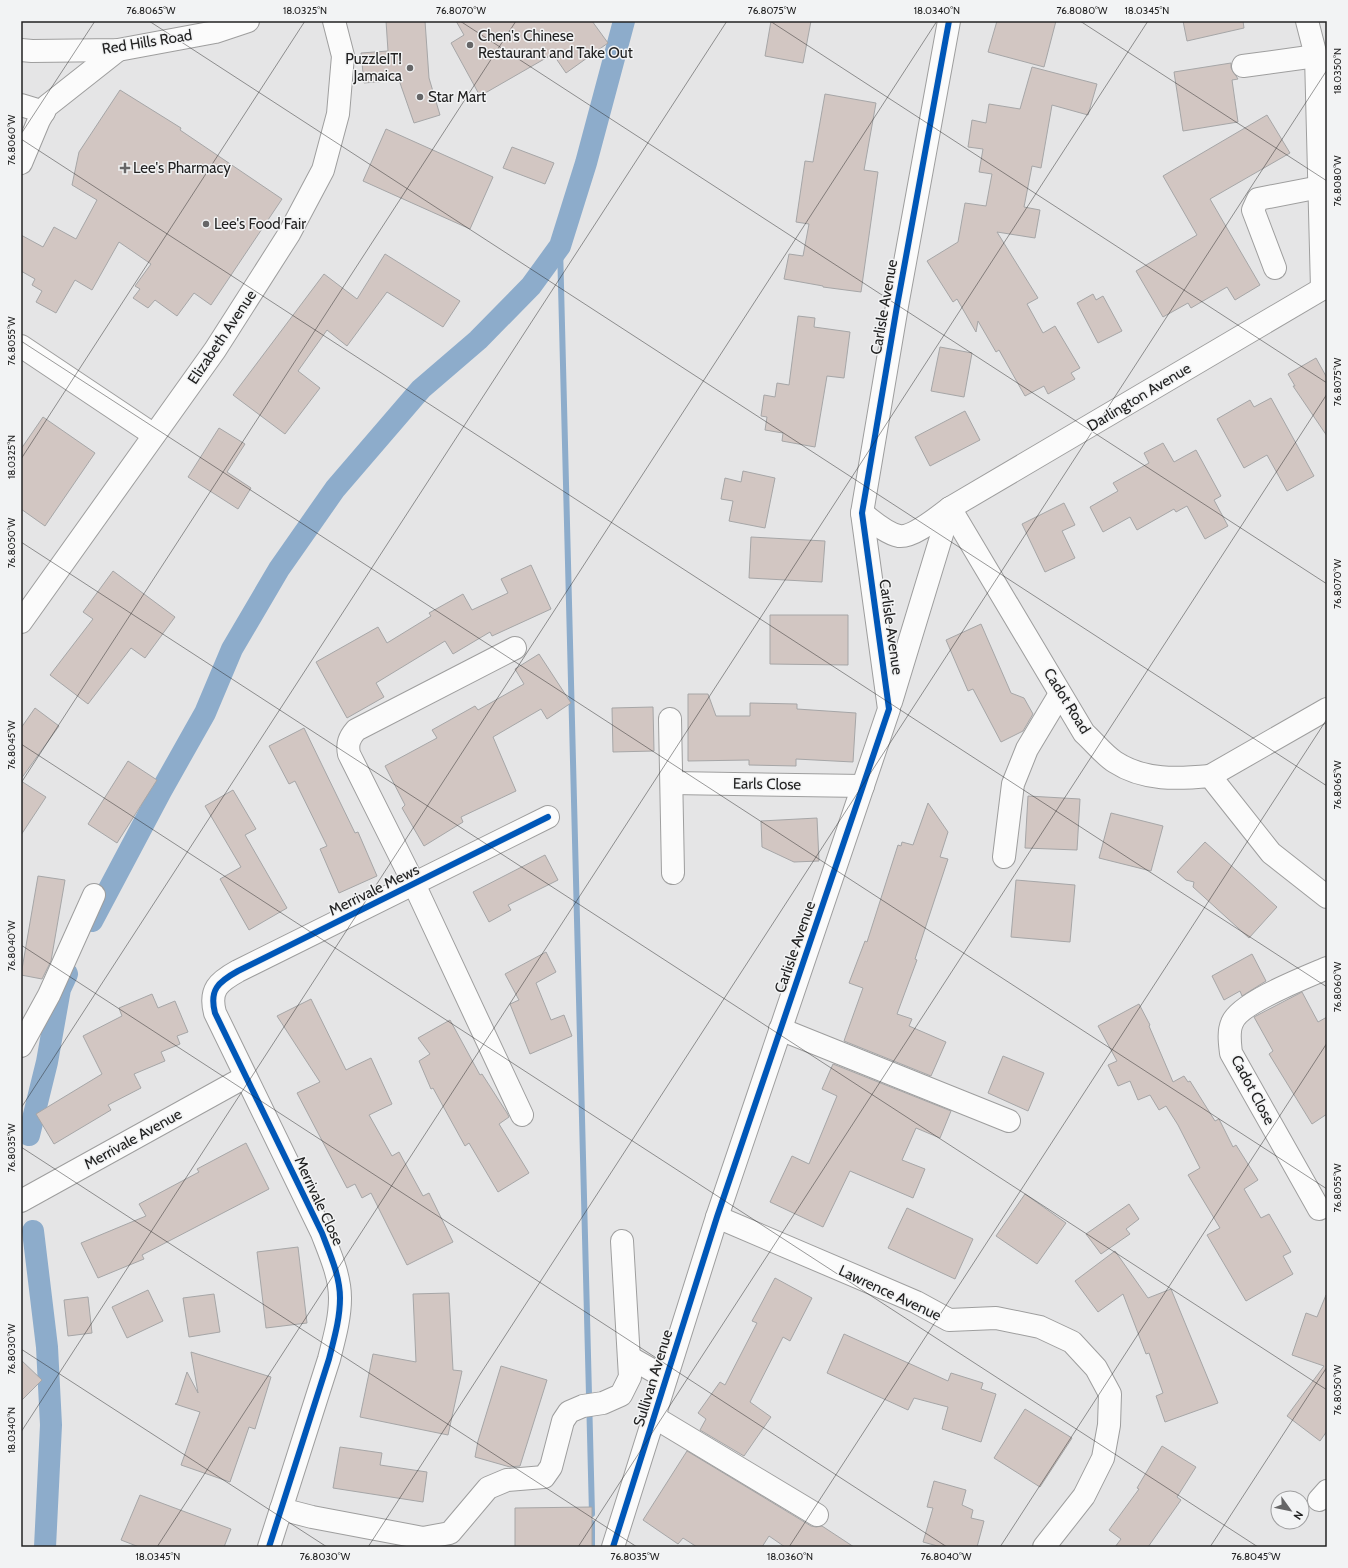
<svg xmlns="http://www.w3.org/2000/svg" width="1348" height="1568" viewBox="0 0 1348 1568" font-family="Cabin,sans-serif">
  <style>
    .lines { fill: none; stroke-linecap: round; stroke-linejoin: round }
    .stream { stroke: #8daccb; stroke-width: 6 }
    .canal { stroke: #8daccb; stroke-width: 22 }
    .building { fill: #d2c6c2; stroke: #a6a6a7 }
    .minor-casing { stroke: #9e9e9e; stroke-width: 24 }
    .major-casing { stroke: #9e9e9e; stroke-width: 24 }
    .minor { stroke: #fbfbfb; stroke-width: 22 }
    .major { stroke: #fbfbfb; stroke-width: 22 }
    .cycleway-casing { stroke: #f2f3f4; stroke-width: 8 }
    .cycleway { stroke: #0057b8; stroke-width: 6 }
    .ticks { fill: none; stroke: #222; stroke-width: 1; stroke-opacity: 0.45 }
    .poi-dot { fill: #666667; stroke: #f2f3f4; stroke-width: 1.5 }
    .labels { text-anchor: middle; dominant-baseline: central; stroke-width: 3; stroke-linejoin: round; paint-order: stroke }
    .poi-label { font-size: 15px; fill: #222; stroke: #f2f3f4; text-anchor: start }
    .street-label { font-size: 15px; fill: #222; stroke: #f2f3f4 }
    .neatline { fill: none; stroke: #222; stroke-width: 1.5 }
    .ticks-label { font-size: 10px; text-anchor: middle; fill: #222 }
  </style>
  <rect width="100%" height="100%" fill="#e5e5e6"/>
  <g class="lines">
    <g class="stream">
      <polyline points="560,246 592,1514"/>
      <polyline points="592,1523 592,1547"/>
    </g>
    <g class="canal">
      <polyline points="92,921 161,791 205,713 232,649 279,569 335,489 421,389 478,340 531,286 560,246 586,163 624,21"/>
      <polyline points="29,1135 47,1062 60,989 67,974"/>
      <polyline points="33,1231 47,1347 51,1425 45,1547"/>
    </g>
  </g>
  <g class="building">
    <polygon points="386,21 425,21 429,78 440,115 414,123 399,80 364,83 361,53 388,51"/>
    <polygon points="456,21 592,21 608,43 566,73 553,54 480,96 451,43 464,35"/>
    <polygon points="771,21 811,21 803,63 765,56"/>
    <polygon points="997,21 1056,21 1044,67 988,52"/>
    <polygon points="1183,21 1243,21 1244,28 1187,41"/>
    <polygon points="1231,63 1231,68 1238,79 1232,80 1238,122 1183,131 1174,72"/>
    <polygon points="1032,67 1097,84 1088,115 1052,105 1041,168 1032,166 1024,207 1040,210 1035,238 997,232 1038,298 1027,304 1043,333 1055,326 1080,368 1071,373 1075,379 1048,394 1044,386 1025,396 999,350 996,352 978,321 976,332 957,299 953,302 927,261 958,242 965,203 986,206 992,174 979,172 983,149 968,147 972,120 986,123 989,104 1020,109"/>
    <polygon points="120,90 181,128 180,130 282,199 211,305 194,293 177,316 155,300 148,308 133,298 140,289 135,286 151,264 119,242 92,290 75,280 56,313 36,302 42,291 32,285 35,279 21,271 21,235 43,247 54,227 76,239 97,200 72,185 79,152"/>
    <polygon points="825,94 876,103 864,170 878,172 861,292 823,287 823,286 784,279 789,254 803,256 809,224 796,222 805,161 813,162"/>
    <polygon points="1267,115 1290,153 1210,199 1260,285 1235,300 1227,287 1191,308 1188,303 1163,317 1136,271 1197,235 1163,176"/>
    <polygon points="386,129 493,177 470,229 363,181"/>
    <polygon points="512,147 554,163 545,184 503,168"/>
    <polygon points="385,254 460,301 443,327 387,292 347,346 327,330 298,371 320,388 285,434 233,395 324,274 357,299"/>
    <polygon points="1093,294 1096,300 1103,296 1122,331 1098,343 1077,303"/>
    <polygon points="798,316 815,318 814,327 850,332 844,378 827,376 815,447 782,441 783,433 765,430 767,417 761,416 764,395 775,397 777,383 789,385"/>
    <polygon points="940,347 972,353 964,397 931,391"/>
    <polygon points="1316,358 1327,378 1327,436 1293,386 1295,386 1288,374"/>
    <polygon points="1271,398 1314,476 1287,491 1267,455 1244,468 1217,419 1250,400 1254,407"/>
    <polygon points="965,411 980,440 930,466 915,437"/>
    <polygon points="43,417 95,453 45,526 21,509 21,449"/>
    <polygon points="219,428 245,444 227,472 251,488 238,509 188,477"/>
    <polygon points="1163,443 1174,462 1196,450 1221,496 1214,500 1228,526 1205,539 1187,506 1176,512 1174,509 1137,530 1130,517 1103,532 1090,507 1118,491 1113,483 1149,463 1144,453"/>
    <polygon points="743,471 775,478 765,528 729,521 733,501 721,499 725,478 741,482"/>
    <polygon points="1064,503 1075,525 1062,531 1075,558 1045,572 1022,524"/>
    <polygon points="751,537 825,541 822,582 749,578"/>
    <polygon points="531,565 551,609 492,636 490,632 453,654 445,641 376,683 384,697 347,718 316,662 378,627 387,643 431,616 429,613 463,594 472,610 508,593 501,579"/>
    <polygon points="113,571 175,617 145,658 131,648 88,704 50,675 93,619 83,612"/>
    <polygon points="770,615 848,615 848,665 770,664"/>
    <polygon points="981,624 1011,693 1024,698 1033,714 1023,731 1001,742 973,689 968,691 946,640"/>
    <polygon points="539,654 571,703 547,719 541,709 493,737 516,791 461,817 463,822 424,846 402,808 405,805 385,766 437,738 432,730 475,706 478,710 524,684 515,669"/>
    <polygon points="688,694 708,694 716,716 750,716 750,703 797,704 797,709 856,713 853,762 796,759 796,766 749,765 749,760 688,761"/>
    <polygon points="653,707 654,751 613,752 612,708"/>
    <polygon points="35,708 59,726 21,779 21,728"/>
    <polygon points="304,728 355,833 358,832 377,876 339,893 320,849 327,846 295,781 289,784 269,746"/>
    <polygon points="128,761 157,780 117,843 88,824"/>
    <polygon points="21,781 46,797 21,835"/>
    <polygon points="233,790 256,829 245,835 287,908 249,930 220,879 241,867 205,806"/>
    <polygon points="1028,796 1080,799 1077,850 1025,848"/>
    <polygon points="928,803 948,832 940,857 948,859 915,959 917,960 897,1014 912,1019 909,1026 946,1042 931,1076 844,1041 863,988 849,983 865,941 867,942 898,845 901,846 902,842 913,845"/>
    <polygon points="1111,813 1163,826 1151,871 1099,858"/>
    <polygon points="817,818 819,861 794,862 762,847 761,821"/>
    <polygon points="1205,842 1277,907 1249,938 1193,887 1194,882 1186,880 1177,872"/>
    <polygon points="545,855 558,880 508,905 511,910 489,922 473,892"/>
    <polygon points="38,876 65,880 51,961 42,979 21,975"/>
    <polygon points="1016,880 1075,885 1070,942 1011,937"/>
    <polygon points="546,952 556,972 536,983 551,1020 564,1015 572,1036 530,1054 510,1004 519,1000 505,974"/>
    <polygon points="1252,954 1266,981 1242,996 1240,991 1224,1000 1212,976"/>
    <polygon points="1302,992 1318,1022 1327,1017 1327,1114 1312,1124 1269,1054 1273,1051 1254,1017"/>
    <polygon points="152,994 158,1008 175,1001 188,1032 177,1036 180,1044 161,1052 165,1061 134,1074 141,1088 108,1105 111,1110 54,1144 36,1114 102,1074 83,1036 122,1016 119,1008"/>
    <polygon points="311,999 346,1070 371,1058 392,1104 369,1115 392,1156 399,1152 423,1196 429,1193 453,1242 407,1265 371,1193 362,1198 355,1184 347,1188 297,1093 320,1082 277,1016"/>
    <polygon points="1139,1004 1150,1025 1149,1026 1173,1082 1184,1076 1188,1082 1190,1081 1215,1121 1219,1119 1233,1147 1236,1145 1258,1180 1244,1189 1261,1218 1269,1214 1291,1252 1283,1256 1293,1274 1246,1301 1207,1235 1220,1228 1188,1175 1200,1168 1178,1125 1166,1106 1159,1110 1150,1095 1138,1100 1130,1081 1118,1086 1108,1065 1117,1061 1098,1026"/>
    <polygon points="450,1020 480,1075 482,1074 507,1113 509,1117 499,1124 529,1173 498,1192 469,1143 465,1146 433,1088 431,1089 419,1061 430,1054 418,1038"/>
    <polygon points="1003,1056 1044,1073 1028,1111 988,1093"/>
    <polygon points="833,1064 951,1111 940,1138 916,1128 902,1160 925,1169 913,1198 850,1171 823,1227 770,1202 792,1156 809,1164 837,1096 822,1089"/>
    <polygon points="246,1143 269,1189 142,1255 144,1259 98,1278 81,1243 146,1216 139,1204 199,1172 197,1169"/>
    <polygon points="1025,1194 1066,1223 1037,1264 996,1236"/>
    <polygon points="1129,1204 1139,1219 1126,1229 1130,1234 1101,1254 1086,1234"/>
    <polygon points="907,1208 973,1239 955,1279 888,1248"/>
    <polygon points="298,1247 307,1323 266,1328 257,1252"/>
    <polygon points="1115,1251 1148,1298 1171,1289 1218,1403 1165,1422 1156,1396 1163,1393 1149,1353 1146,1354 1123,1294 1098,1312 1075,1281"/>
    <polygon points="775,1278 812,1298 790,1341 783,1337 750,1402 771,1417 744,1456 700,1430 706,1419 698,1413 720,1382 725,1385 757,1323 752,1321"/>
    <polygon points="148,1290 163,1321 127,1338 112,1307"/>
    <polygon points="449,1293 453,1370 462,1371 448,1435 360,1417 373,1354 416,1362 413,1294"/>
    <polygon points="214,1294 220,1332 189,1337 183,1298"/>
    <polygon points="1326,1295 1327,1431 1320,1441 1287,1416 1324,1366 1292,1355 1306,1313 1317,1317"/>
    <polygon points="88,1297 92,1333 68,1336 64,1300"/>
    <polygon points="844,1334 948,1381 951,1373 983,1383 981,1389 996,1394 981,1442 942,1429 948,1407 914,1398 908,1410 827,1373"/>
    <polygon points="191,1352 271,1377 255,1429 249,1427 230,1482 181,1465 200,1412 175,1404 177,1403 187,1372 198,1393"/>
    <polygon points="21,1360 42,1380 21,1401"/>
    <polygon points="501,1366 547,1380 520,1466 510,1467 475,1457 478,1441"/>
    <polygon points="1025,1409 1072,1438 1040,1487 994,1458"/>
    <polygon points="1162,1446 1196,1467 1177,1497 1181,1500 1148,1547 1115,1547 1121,1539 1109,1530 1139,1489 1137,1488"/>
    <polygon points="340,1447 382,1453 380,1465 427,1472 423,1502 333,1488"/>
    <polygon points="687,1451 811,1526 816,1527 822,1526 854,1547 785,1547 769,1536 762,1547 697,1547 683,1538 678,1544 643,1520"/>
    <polygon points="934,1481 966,1490 962,1505 973,1510 971,1518 984,1521 977,1547 941,1547 923,1542 933,1508 927,1507"/>
    <polygon points="140,1495 231,1529 224,1547 139,1547 121,1540"/>
    <polygon points="592,1507 592,1547 515,1547 515,1508"/>
  </g>
  <g class="lines">
    <g class="minor-casing">
      <g id="minor">
        <polyline points="1307,21 1316,56 1322,289"/>
        <polyline points="1243,66 1316,56"/>
        <polyline points="21,105 44,112"/>
        <polyline points="21,163 39,120 47,106 118,50"/>
        <polyline points="1275,268 1253,210 1258,199 1320,187"/>
        <polyline points="21,346 154,435"/>
        <path d="M950 508 1084 733C1094 742 1104 755 1115 762 1144 781 1178 779 1210 776L1271 853 1327 897"/>
        <path d="M862 513C873 521 885 533 899 536 913 538 939 516 950 508L1327 286"/>
        <polyline points="21,622 215,350 289,234 323,170 338,114 343,56 334,21"/>
        <path d="M515 648 356 730C349 738 347 744 349 754L414 884 522 1115"/>
        <polyline points="891,702 950,508"/>
        <polyline points="670,719 673,873"/>
        <polyline points="1210,776 1327,709"/>
        <polyline points="672,783 863,786"/>
        <polyline points="1004,857 1013,784 1027,749 1060,694"/>
        <polyline points="780,1029 1009,1121"/>
        <polyline points="21,1046 49,995 94,895"/>
        <polyline points="21,1201 245,1077"/>
        <path d="M1319 1209 1231 1053C1230 1044 1228 1032 1232 1023 1239 1003 1306 977 1327 968"/>
        <polyline points="717,1217 916,1302 949,1320 996,1318 1040,1327 1072,1342 1096,1368 1110,1394 1109,1425 1103,1458 1084,1496 1044,1547"/>
        <polyline points="629,1357 666,1378"/>
        <polyline points="654,1417 817,1515"/>
        <polyline points="1319,1500 1327,1491"/>
        <polyline points="281,1509 312,1517 423,1538 450,1533 488,1488 507,1480 544,1477 551,1467 563,1421 569,1412 583,1406 603,1403 621,1395 630,1377 622,1241"/>
        <path d="M269 1547 329 1359C334 1339 340 1319 340 1298 340 1276 330 1254 322 1233L215 1013C209 990 218 982 238 971L548 817"/>
        <polyline points="613,1547 717,1217 889,709 862,513 897,306 949,21"/>
      </g>
    </g>
    <g class="major-casing">
      <polyline id="major" points="21,50 32,51 118,50 215,32 248,21"/>
    </g>
    <use href="#minor" class="minor"/>
    <use href="#major" class="major"/>
    <g class="cycleway-casing">
      <g id="cycleway">
        <path d="M269 1547 329 1359C334 1339 340 1319 340 1298 340 1276 330 1254 322 1233L215 1013C209 990 218 982 238 971L548 817"/>
        <polyline points="613,1547 717,1217 889,709 862,513 897,306 949,21"/>
      </g>
    </g>
    <use href="#cycleway" class="cycleway"/>
  </g>
  <path class="ticks" d="M149 21 1327 786M460 21 1327 584M770 21 1327 383M1080 21 1327 181M21 134 95 21M21 139 1327 987M21 341 1327 1189M21 459 305 21M21 542 1327 1390M21 744 1258 1547M21 783 516 21M21 945 947 1547M21 1108 727 21M21 1147 637 1547M21 1349 327 1547M21 1432 937 21M157 1547 1148 21M368 1547 1327 70M578 1547 1327 394M789 1547 1327 719M1000 1547 1327 1043M1210 1547 1327 1367"/>
  <g class="poi-dot">
    <circle cx="470" cy="45" r="4"/>
    <circle cx="410" cy="68" r="4"/>
    <circle cx="420" cy="97" r="4"/>
    <path d="M123 162h4v4h4v4h-4v4h-4v-4h-4v-4h4z"/>
    <circle cx="206" cy="224" r="4"/>
  </g>
  <g class="labels">
    <g class="poi-label">
      <text x="478" y="36">Chen's Chinese<tspan x="478" dy="17">Restaurant and Take Out</tspan></text>
      <text x="402" y="59" text-anchor="end">PuzzleIT!<tspan x="402" dy="17">Jamaica</tspan></text>
      <text x="428" y="97">Star Mart</text>
      <text x="133" y="168">Lee's Pharmacy</text>
      <text x="214" y="224">Lee's Food Fair</text>
    </g>
    <g class="street-label">
      <text transform="translate(147 42) rotate(-9)">Red Hills Road</text>
      <text transform="translate(884 307) rotate(-80)">Carlisle Avenue</text>
      <text transform="translate(222 337) rotate(-56)">Elizabeth Avenue</text>
      <text transform="translate(1139 397) rotate(-31)">Darlington Avenue</text>
      <text transform="translate(891 627) rotate(82)">Carlisle Avenue</text>
      <text transform="translate(1067 701) rotate(58)">Cadot Road</text>
      <text transform="translate(767 784) rotate(1)">Earls Close</text>
      <text transform="translate(374 890) rotate(-26)">Merrivale Mews</text>
      <text transform="translate(795 947) rotate(-71)">Carlisle Avenue</text>
      <text transform="translate(1253 1090) rotate(62)">Cadot Close</text>
      <text transform="translate(133 1139) rotate(-29)">Merrivale Avenue</text>
      <text transform="translate(319 1201) rotate(65)">Merrivale Close</text>
      <text transform="translate(890 1293) rotate(25)">Lawrence Avenue</text>
      <text transform="translate(653 1378) rotate(-73)">Sullivan Avenue</text>
    </g>
  </g>
  <rect width="1348" height="1568" fill="none" stroke="#f2f3f4" stroke-width="44"/>
  <g transform="translate(1290 1510) rotate(123)"><circle r="19" fill="#f2f3f4" stroke="#9f9fa0"/>
  <path d="M0-3L7 15L0 10L-7 15Z" fill="#666667"/>
  <text y="-6" font-size="11" font-weight="bold" text-anchor="middle" fill="#222222">N</text>
  </g>
  <rect x="22" y="22" width="1304" height="1524" class="neatline"/>
  <g class="ticks-label">
    <text x="151" y="14">76.8065°W</text>
    <text x="305" y="14">18.0325°N</text>
    <text x="461" y="14">76.8070°W</text>
    <text x="772" y="14">76.8075°W</text>
    <text x="937" y="14">18.0340°N</text>
    <text x="1082" y="14">76.8080°W</text>
    <text x="1147" y="14">18.0345°N</text>
    <text transform="translate(1337 71) rotate(-90)" y="4">18.0350°N</text>
    <text transform="translate(11 140) rotate(-90)" y="4">76.8060°W</text>
    <text transform="translate(1337 181) rotate(-90)" y="4">76.8080°W</text>
    <text transform="translate(11 341) rotate(-90)" y="4">76.8055°W</text>
    <text transform="translate(1337 382) rotate(-90)" y="4">76.8075°W</text>
    <text transform="translate(11 457) rotate(-90)" y="4">18.0325°N</text>
    <text transform="translate(11 543) rotate(-90)" y="4">76.8050°W</text>
    <text transform="translate(1337 584) rotate(-90)" y="4">76.8070°W</text>
    <text transform="translate(11 745) rotate(-90)" y="4">76.8045°W</text>
    <text transform="translate(1337 785) rotate(-90)" y="4">76.8065°W</text>
    <text transform="translate(11 946) rotate(-90)" y="4">76.8040°W</text>
    <text transform="translate(1337 987) rotate(-90)" y="4">76.8060°W</text>
    <text transform="translate(11 1148) rotate(-90)" y="4">76.8035°W</text>
    <text transform="translate(1337 1188) rotate(-90)" y="4">76.8055°W</text>
    <text transform="translate(11 1349) rotate(-90)" y="4">76.8030°W</text>
    <text transform="translate(1337 1390) rotate(-90)" y="4">76.8050°W</text>
    <text transform="translate(11 1430) rotate(-90)" y="4">18.0340°N</text>
    <text x="158" y="1560">18.0345°N</text>
    <text x="325" y="1560">76.8030°W</text>
    <text x="635" y="1560">76.8035°W</text>
    <text x="790" y="1560">18.0360°N</text>
    <text x="946" y="1560">76.8040°W</text>
    <text x="1256" y="1560">76.8045°W</text>
  </g>
</svg>
